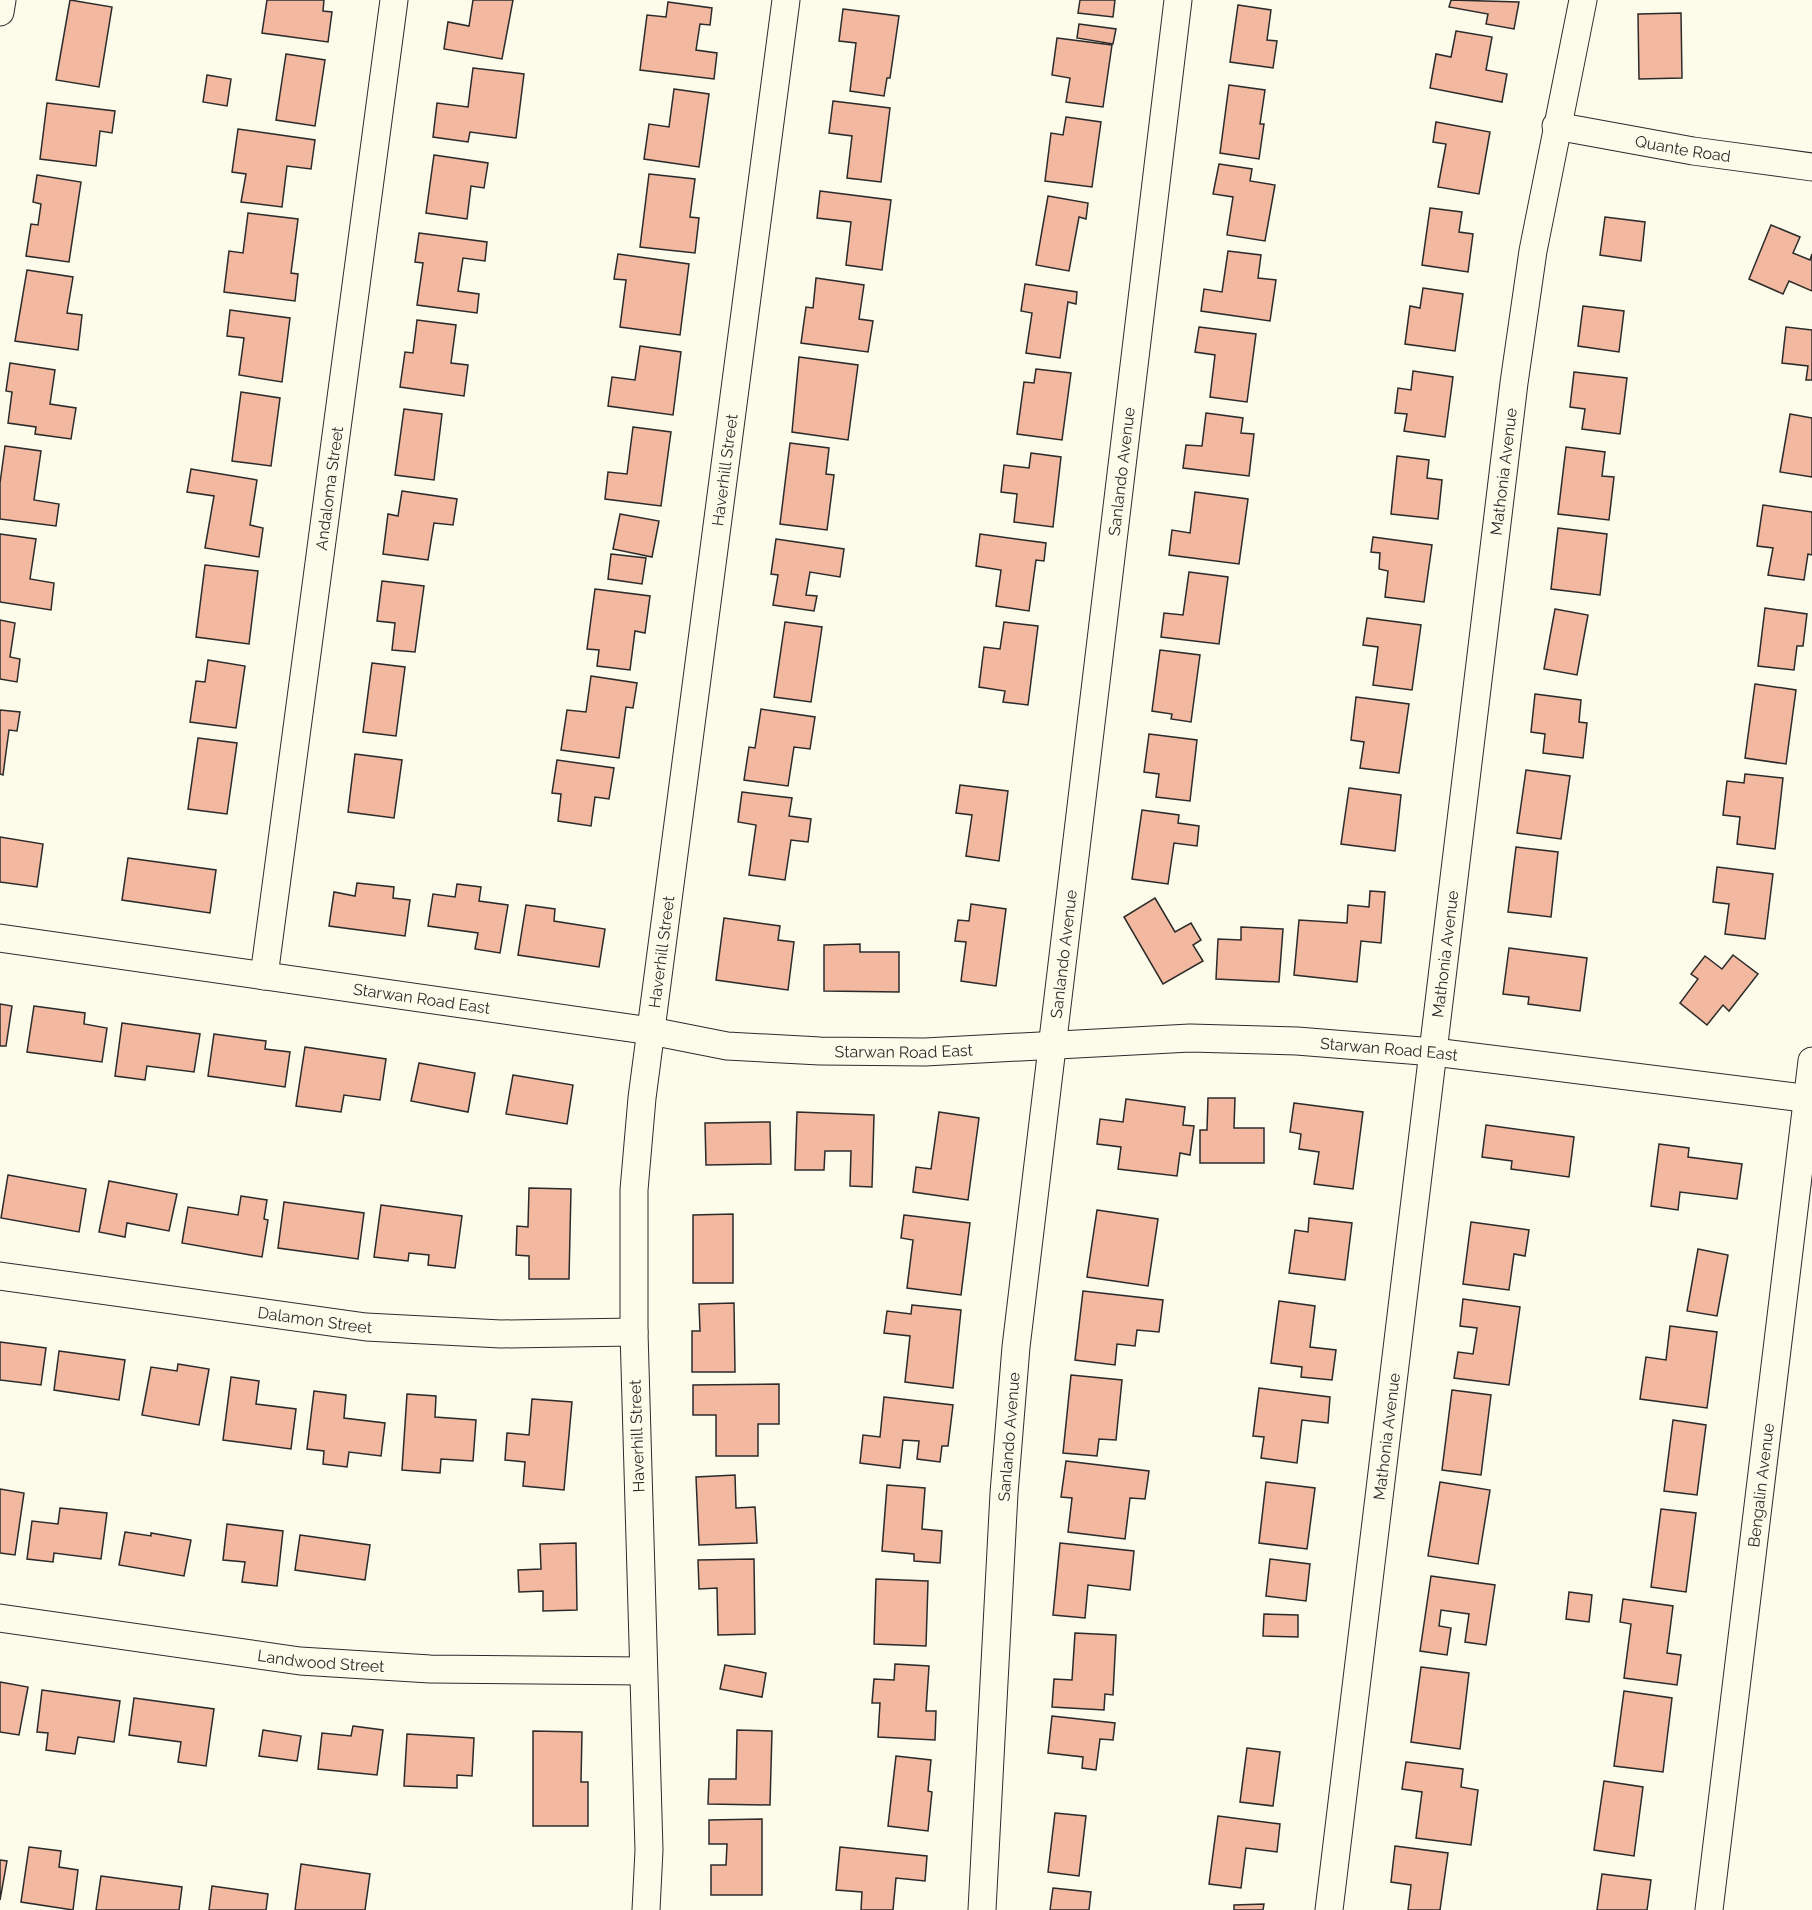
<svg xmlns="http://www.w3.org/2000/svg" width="1812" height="1910" viewBox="0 0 1812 1910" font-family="Raleway,sans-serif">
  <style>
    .building { fill: #f2b8a0; stroke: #2b2b2b; stroke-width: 1.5 }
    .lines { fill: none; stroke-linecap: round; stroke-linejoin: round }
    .minor-casing { stroke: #2b2b2b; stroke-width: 29 }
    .minor { stroke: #fdfbea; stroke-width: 27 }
    .labels { text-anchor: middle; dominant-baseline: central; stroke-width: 4.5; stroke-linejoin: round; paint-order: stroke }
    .street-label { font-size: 16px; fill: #2b2b2b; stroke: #fdfbea }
  </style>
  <rect width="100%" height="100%" fill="#fdfbea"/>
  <g class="building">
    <polygon points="70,0 112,7 99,87 56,80"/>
    <polygon points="267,0 324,0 323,11 332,12 328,42 262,33"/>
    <polygon points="473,0 513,0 502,59 444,49 448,22 469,26"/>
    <polygon points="1080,0 1115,0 1113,17 1078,13"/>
    <polygon points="1451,0 1519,2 1514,29 1486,24 1488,14 1449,7"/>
    <polygon points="668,2 712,8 710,25 700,24 696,50 717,53 714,79 640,70 647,15 666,17"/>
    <polygon points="1238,5 1271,10 1267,40 1277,41 1273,68 1230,62"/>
    <polygon points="843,9 899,16 890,78 887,78 884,96 850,91 856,43 839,41"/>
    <polygon points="1681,13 1682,78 1639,79 1638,14"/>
    <polygon points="1079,24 1116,29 1113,44 1077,38"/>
    <polygon points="1456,31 1492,37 1486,70 1507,74 1502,102 1430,88 1436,54 1451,57"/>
    <polygon points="1057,38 1112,45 1103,107 1066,102 1070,78 1052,75"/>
    <polygon points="286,54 325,60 315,126 276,120"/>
    <polygon points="473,68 524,74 516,138 470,132 468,142 433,137 437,103 468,107"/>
    <polygon points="207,75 231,79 227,106 203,102"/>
    <polygon points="1229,85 1265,90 1260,124 1264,124 1259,159 1220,153"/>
    <polygon points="674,89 709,94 699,167 644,159 649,124 669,127"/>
    <polygon points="833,101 890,108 881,182 847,178 852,136 829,133"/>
    <polygon points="47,103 115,111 112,133 100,131 96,166 40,159"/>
    <polygon points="1066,117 1101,122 1092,187 1045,181 1051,133 1063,135"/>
    <polygon points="1436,122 1490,132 1479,194 1438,187 1446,144 1433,142"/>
    <polygon points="238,129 315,140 311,169 287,166 282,207 241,202 246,174 232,172"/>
    <polygon points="434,155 488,163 484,188 471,186 467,219 426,213"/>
    <polygon points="1219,164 1252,169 1250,181 1275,185 1265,241 1227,235 1233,197 1213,194"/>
    <polygon points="649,174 695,179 690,217 699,218 695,253 640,247"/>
    <polygon points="37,175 81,182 69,262 26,256 31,224 38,225 41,204 33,202"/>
    <polygon points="820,191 891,200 882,270 846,265 851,222 817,218"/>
    <polygon points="1048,196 1088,203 1086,219 1079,217 1069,271 1036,265"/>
    <polygon points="1430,208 1462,212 1459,232 1473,234 1468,272 1422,265"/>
    <polygon points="248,213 298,219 291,273 298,274 295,301 224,292 229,251 243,253"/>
    <polygon points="1605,217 1645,222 1641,261 1600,255"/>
    <polygon points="1771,225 1800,237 1793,253 1810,260 1812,254 1812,291 1789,281 1783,294 1749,279"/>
    <polygon points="419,233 487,242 485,261 463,258 458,291 479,294 477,313 417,305 423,263 415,262"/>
    <polygon points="1228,251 1261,255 1258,278 1276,280 1270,321 1201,311 1204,289 1222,292"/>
    <polygon points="618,254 689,264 680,335 620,327 626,280 614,279"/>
    <polygon points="27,270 73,277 67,313 82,315 78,350 15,341"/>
    <polygon points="816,278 864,285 859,319 873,321 868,352 801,343 806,307 813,308"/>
    <polygon points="1025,284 1077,292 1076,304 1068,302 1060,358 1026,353 1032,313 1021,311"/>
    <polygon points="1423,288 1463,294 1455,351 1405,344 1410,306 1420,308"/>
    <polygon points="1583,306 1624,311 1619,352 1578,346"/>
    <polygon points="230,310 290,318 282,382 239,375 244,338 227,336"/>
    <polygon points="417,320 456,325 451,363 468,365 464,396 400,387 405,352 413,353"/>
    <polygon points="1199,327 1256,334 1247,402 1210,397 1215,355 1195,352"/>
    <polygon points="1786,327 1812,330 1812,380 1806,380 1808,366 1782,363"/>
    <polygon points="640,346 681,352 673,415 608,406 612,377 635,380"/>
    <polygon points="799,357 858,365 848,440 792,432"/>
    <polygon points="10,363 55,370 50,404 76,408 71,439 35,434 36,427 8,423 12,392 6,391"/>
    <polygon points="1036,369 1071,373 1062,440 1017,434 1024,382 1034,383"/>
    <polygon points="1413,371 1453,377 1445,437 1404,431 1407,414 1395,413 1398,388 1411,390"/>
    <polygon points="1574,372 1627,378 1620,434 1582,429 1585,409 1570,407"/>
    <polygon points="241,392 280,398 271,466 232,461"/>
    <polygon points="404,409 442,414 434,480 395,475"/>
    <polygon points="1206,413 1243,418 1241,433 1254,434 1249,476 1183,468 1186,445 1202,446"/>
    <polygon points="1790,414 1812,418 1812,477 1780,472"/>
    <polygon points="633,427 671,432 661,506 605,499 608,472 627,474"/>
    <polygon points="790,443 829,448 826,474 834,475 827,530 780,524"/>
    <polygon points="5,446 41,451 34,500 59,504 56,526 0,519 0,483"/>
    <polygon points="1566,447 1605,452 1602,476 1614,477 1609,520 1558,514"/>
    <polygon points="1031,453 1061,457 1053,527 1014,522 1017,494 1001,492 1004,465 1029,468"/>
    <polygon points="1397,456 1429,460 1427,478 1442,480 1438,519 1391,514"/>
    <polygon points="191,469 257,480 250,525 263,528 259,557 205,548 214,496 187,492"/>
    <polygon points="402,491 457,499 453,525 434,523 428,560 383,554 388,514 398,516"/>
    <polygon points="1195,492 1248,499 1239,564 1169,555 1172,530 1190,533"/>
    <polygon points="1763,505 1812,512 1812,555 1808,554 1804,580 1768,575 1773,548 1757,546"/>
    <polygon points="620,514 659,521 652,557 613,549"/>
    <polygon points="1558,528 1607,534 1600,595 1551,589"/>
    <polygon points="0,534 36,539 30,579 54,583 51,610 0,602"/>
    <polygon points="980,534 1046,543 1044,561 1036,560 1029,611 996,606 1001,570 976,566"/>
    <polygon points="1373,537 1432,545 1424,602 1385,597 1388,571 1379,569 1380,553 1371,552"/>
    <polygon points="776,539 844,549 840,577 810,572 806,595 817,596 814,611 773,605 778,575 771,574"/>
    <polygon points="611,554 646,558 642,584 608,579"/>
    <polygon points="205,565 258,571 249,644 196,637"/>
    <polygon points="1189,572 1228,577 1219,644 1161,637 1164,613 1183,615"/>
    <polygon points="382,581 424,586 415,652 392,650 395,623 377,621"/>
    <polygon points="595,589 650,596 645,633 635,631 630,670 597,666 599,650 587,649"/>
    <polygon points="1765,608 1807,614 1803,646 1797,646 1794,670 1758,666"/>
    <polygon points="1555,609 1588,615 1577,675 1544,669"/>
    <polygon points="1367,618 1421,625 1412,690 1373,685 1378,647 1363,645"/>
    <polygon points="0,620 15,623 10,657 20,659 17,682 0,679"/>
    <polygon points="785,622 822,627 811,702 774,697"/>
    <polygon points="1004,622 1038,626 1028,705 1003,702 1005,691 979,687 984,647 1000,649"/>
    <polygon points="1160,650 1200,655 1191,722 1171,719 1172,714 1152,711"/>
    <polygon points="208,660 245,666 236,728 190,722 196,681 205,682"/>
    <polygon points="372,663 405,667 396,736 363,732"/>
    <polygon points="591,676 637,683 633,708 626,707 619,758 561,750 567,710 586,712"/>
    <polygon points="1755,684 1796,690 1786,764 1745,758"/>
    <polygon points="1535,694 1581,700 1579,722 1587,723 1583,758 1543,753 1545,734 1531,732"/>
    <polygon points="1356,697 1409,704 1399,773 1360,768 1364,742 1351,740"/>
    <polygon points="761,709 815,717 810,749 794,747 788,786 744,780 749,747 755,748"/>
    <polygon points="0,710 20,712 17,731 9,730 3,775 0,774"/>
    <polygon points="1149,734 1197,740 1190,801 1156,797 1159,774 1144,772"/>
    <polygon points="198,738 237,743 227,814 188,809"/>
    <polygon points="355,754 402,760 394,818 348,812"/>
    <polygon points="557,760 614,768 609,799 595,797 591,826 558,821 561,794 552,793"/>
    <polygon points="1526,770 1570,776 1561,839 1517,833"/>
    <polygon points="1745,774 1783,778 1775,849 1737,844 1740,817 1723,815 1727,781 1744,783"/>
    <polygon points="960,785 1008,791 999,861 966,856 972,815 956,813"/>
    <polygon points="1349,788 1401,795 1395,851 1341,844"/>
    <polygon points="742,792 792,798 789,816 811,819 808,842 791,840 785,880 749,875 756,825 738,822"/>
    <polygon points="1142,810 1179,815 1178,823 1199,826 1197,846 1174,843 1168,884 1132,879"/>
    <polygon points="0,837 43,844 37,887 0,882"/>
    <polygon points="1516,847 1558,852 1551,917 1508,912"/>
    <polygon points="128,858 216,870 210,913 122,900"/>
    <polygon points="1717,867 1773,874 1765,939 1725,934 1729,904 1713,902"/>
    <polygon points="357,883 394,887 393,898 410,900 405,936 329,926 334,892 355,896"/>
    <polygon points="457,884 481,887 479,901 508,905 500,953 475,949 478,933 428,926 433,894 455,897"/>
    <polygon points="1370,891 1385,892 1381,943 1361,941 1357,982 1294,975 1299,920 1347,923 1348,905 1369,907"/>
    <polygon points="1155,898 1175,932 1191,923 1201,940 1193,945 1203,961 1163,984 1124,917"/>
    <polygon points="971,904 1006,909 996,986 961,981 966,942 955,941 958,920 969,921"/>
    <polygon points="526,905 555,909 554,921 605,929 599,967 518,955"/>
    <polygon points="724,918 780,926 778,940 794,942 788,990 716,980"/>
    <polygon points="1241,927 1283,929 1279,982 1216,979 1218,939 1241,940"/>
    <polygon points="860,944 860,952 899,952 899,992 824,991 824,945"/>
    <polygon points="1509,948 1587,958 1580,1011 1528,1004 1529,997 1503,994"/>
    <polygon points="1733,955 1758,974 1729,1011 1723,1005 1707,1025 1680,1003 1698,979 1691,974 1705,956 1722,969"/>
    <polygon points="0,1004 12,1006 6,1046 0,1046"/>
    <polygon points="34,1006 85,1013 84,1024 107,1028 102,1062 27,1052"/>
    <polygon points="122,1023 200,1034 194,1072 147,1066 145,1080 115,1076"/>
    <polygon points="214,1034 266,1041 265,1049 290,1052 285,1087 208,1076"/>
    <polygon points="305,1047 386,1059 380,1100 344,1095 341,1112 296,1106"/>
    <polygon points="419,1063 475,1073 468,1112 411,1101"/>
    <polygon points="513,1075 573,1085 567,1124 506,1114"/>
    <polygon points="1208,1098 1235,1098 1234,1128 1264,1128 1264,1163 1200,1163 1200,1130 1207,1130"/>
    <polygon points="1126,1099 1185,1107 1183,1125 1194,1126 1190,1155 1180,1153 1177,1176 1118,1169 1121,1147 1097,1144 1100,1119 1123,1122"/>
    <polygon points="1294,1103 1363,1112 1353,1189 1314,1184 1319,1152 1299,1149 1301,1134 1290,1132"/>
    <polygon points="797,1112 874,1115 872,1187 850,1186 851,1151 825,1151 824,1170 795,1170"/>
    <polygon points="939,1112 979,1118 968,1200 913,1192 916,1167 931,1169"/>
    <polygon points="770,1122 771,1164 706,1165 705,1123"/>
    <polygon points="1486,1125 1574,1137 1569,1177 1511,1169 1512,1161 1482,1157"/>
    <polygon points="1659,1144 1689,1148 1688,1157 1742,1164 1737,1199 1680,1192 1678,1210 1651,1206"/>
    <polygon points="8,1175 86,1189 79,1232 1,1218"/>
    <polygon points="109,1181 177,1194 169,1231 127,1223 125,1237 99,1232"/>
    <polygon points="529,1188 571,1189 569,1279 529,1279 529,1256 516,1255 517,1226 528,1227"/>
    <polygon points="241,1196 267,1200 264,1219 268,1220 262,1257 182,1243 188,1207 238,1215"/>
    <polygon points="284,1202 364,1213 358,1259 278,1248"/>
    <polygon points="381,1205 462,1216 455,1268 428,1265 429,1255 409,1253 408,1261 374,1257"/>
    <polygon points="1097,1210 1158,1219 1148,1286 1087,1277"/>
    <polygon points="733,1214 733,1283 693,1283 693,1215"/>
    <polygon points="904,1215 970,1223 961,1295 907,1288 913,1240 901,1238"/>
    <polygon points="1309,1218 1352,1223 1345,1280 1289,1273 1295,1230 1308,1232"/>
    <polygon points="1471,1222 1529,1230 1525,1256 1514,1254 1509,1290 1463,1284"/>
    <polygon points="1698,1249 1728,1255 1717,1316 1687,1311"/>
    <polygon points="1083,1291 1163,1300 1159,1332 1137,1330 1135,1346 1117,1344 1115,1365 1075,1360"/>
    <polygon points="1463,1299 1520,1307 1509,1385 1454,1378 1458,1352 1473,1354 1477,1328 1460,1326"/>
    <polygon points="1279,1301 1315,1306 1310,1347 1336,1350 1332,1380 1301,1377 1302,1367 1271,1363"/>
    <polygon points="734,1303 735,1372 692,1372 692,1331 700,1331 699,1304"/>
    <polygon points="912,1305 961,1310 953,1388 905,1382 910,1336 884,1333 887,1311 911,1314"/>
    <polygon points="1670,1326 1717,1332 1707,1408 1640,1399 1646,1357 1666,1360"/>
    <polygon points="0,1342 46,1348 41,1385 0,1380"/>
    <polygon points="59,1351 125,1360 119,1400 54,1390"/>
    <polygon points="178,1364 209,1369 199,1425 142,1415 151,1367 177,1371"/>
    <polygon points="1071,1375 1122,1380 1116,1440 1099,1439 1097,1456 1063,1453"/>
    <polygon points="231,1377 259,1381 256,1404 296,1409 291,1449 223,1440"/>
    <polygon points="779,1384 779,1424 758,1424 758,1456 716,1456 716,1415 693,1415 693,1385"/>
    <polygon points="1259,1388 1330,1397 1328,1423 1302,1420 1297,1463 1261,1458 1264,1437 1253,1436"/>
    <polygon points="1452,1390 1491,1395 1481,1475 1442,1470"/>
    <polygon points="314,1391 346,1395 344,1418 385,1423 381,1456 349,1452 347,1467 323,1464 324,1451 307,1449"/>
    <polygon points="407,1394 436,1396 435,1417 476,1420 473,1461 441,1459 440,1473 402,1470"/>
    <polygon points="884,1397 953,1405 948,1446 942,1446 940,1462 917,1459 919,1441 903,1440 900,1468 860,1463 863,1435 880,1437"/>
    <polygon points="532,1399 572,1402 564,1490 523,1486 525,1462 505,1460 507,1433 529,1435"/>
    <polygon points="1673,1420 1706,1425 1697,1495 1664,1491"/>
    <polygon points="1066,1461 1149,1471 1145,1499 1130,1498 1125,1539 1068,1532 1072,1498 1061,1497"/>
    <polygon points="735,1475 736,1508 755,1507 757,1543 699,1545 696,1477"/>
    <polygon points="1266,1482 1315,1488 1307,1549 1259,1543"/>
    <polygon points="1440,1482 1490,1490 1478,1564 1428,1556"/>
    <polygon points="887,1485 925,1488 922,1529 942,1531 940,1563 914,1561 914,1554 882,1551"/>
    <polygon points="0,1489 24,1493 15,1555 0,1553"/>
    <polygon points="60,1508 107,1513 101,1559 54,1553 53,1562 27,1559 32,1521 58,1524"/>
    <polygon points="1661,1509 1696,1513 1686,1592 1651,1587"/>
    <polygon points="227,1524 283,1531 277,1586 242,1582 245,1562 223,1560"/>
    <polygon points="125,1532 151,1536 151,1533 191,1540 184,1576 119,1565"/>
    <polygon points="300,1535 370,1545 365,1580 295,1570"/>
    <polygon points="576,1543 577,1610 543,1611 543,1591 519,1592 518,1570 541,1569 540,1544"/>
    <polygon points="1060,1543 1134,1551 1130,1590 1088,1585 1085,1618 1053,1615"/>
    <polygon points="754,1559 755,1634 718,1635 717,1588 699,1589 698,1560"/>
    <polygon points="1270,1559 1310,1564 1306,1601 1266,1596"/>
    <polygon points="1431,1576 1495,1585 1486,1645 1465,1642 1469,1614 1441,1610 1439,1626 1451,1628 1447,1655 1420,1651"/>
    <polygon points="876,1579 928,1581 926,1646 874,1644"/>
    <polygon points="1569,1592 1592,1595 1589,1622 1566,1619"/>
    <polygon points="1623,1599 1673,1606 1667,1653 1681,1655 1677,1685 1624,1678 1631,1624 1620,1622"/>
    <polygon points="1264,1614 1298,1615 1298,1637 1263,1636"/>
    <polygon points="1075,1633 1116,1635 1113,1695 1105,1694 1104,1710 1052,1707 1054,1679 1072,1680"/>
    <polygon points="895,1664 929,1666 926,1711 936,1711 935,1740 878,1737 880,1703 872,1703 874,1679 894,1680"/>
    <polygon points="725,1665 766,1673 762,1697 720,1689"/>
    <polygon points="1421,1667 1469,1673 1460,1749 1411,1742"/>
    <polygon points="0,1682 28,1687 19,1735 0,1732"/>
    <polygon points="42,1690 120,1701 114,1742 78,1737 75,1754 46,1750 48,1733 37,1732"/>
    <polygon points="1624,1691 1672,1698 1663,1772 1614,1766"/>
    <polygon points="134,1698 214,1709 206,1766 178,1762 181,1742 129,1735"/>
    <polygon points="1052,1716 1115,1723 1113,1740 1100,1739 1096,1770 1082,1768 1083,1757 1048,1753"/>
    <polygon points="353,1726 383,1730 377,1775 318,1769 322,1733 351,1736"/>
    <polygon points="263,1730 301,1736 297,1761 259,1756"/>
    <polygon points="737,1730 772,1731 770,1805 708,1804 709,1779 736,1779"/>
    <polygon points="533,1731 582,1732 581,1782 588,1782 588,1826 533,1826"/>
    <polygon points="407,1734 474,1738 472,1776 457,1775 457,1788 404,1786"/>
    <polygon points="1247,1748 1280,1752 1273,1806 1240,1802"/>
    <polygon points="896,1756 931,1760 928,1791 932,1792 928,1831 888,1826"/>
    <polygon points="1406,1762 1463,1769 1461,1787 1478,1790 1471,1845 1416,1838 1422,1792 1402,1789"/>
    <polygon points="1604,1781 1643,1787 1634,1856 1594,1850"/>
    <polygon points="1055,1813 1086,1816 1079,1876 1048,1872"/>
    <polygon points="1218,1816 1280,1824 1277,1852 1246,1848 1241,1888 1209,1884"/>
    <polygon points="762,1819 762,1895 711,1895 711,1865 726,1865 727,1844 709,1844 709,1820"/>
    <polygon points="1395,1846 1448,1853 1440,1910 1408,1910 1411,1885 1391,1882"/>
    <polygon points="29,1847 61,1851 59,1867 78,1870 73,1910 21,1902"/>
    <polygon points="840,1847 927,1856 925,1881 896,1878 893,1910 861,1910 862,1892 836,1890"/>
    <polygon points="0,1860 7,1861 0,1900"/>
    <polygon points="301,1864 370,1874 365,1910 295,1910"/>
    <polygon points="1602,1874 1651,1880 1647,1910 1597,1910"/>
    <polygon points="101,1876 182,1887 179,1910 96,1910"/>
    <polygon points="212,1886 268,1894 266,1910 209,1910"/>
    <polygon points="1053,1888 1091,1892 1089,1910 1050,1910"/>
    <polygon points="1264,1904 1263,1910 1234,1910 1234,1905"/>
  </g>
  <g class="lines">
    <g class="minor-casing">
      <g id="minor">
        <polyline points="0,12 2,0"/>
        <path id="s1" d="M1556 126 1693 151 1812 167"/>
        <path id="s2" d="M0 938 651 1031 727 1046 820 1051 925 1052 1190 1038 1297 1041 1434 1052 1812 1099"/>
        <path id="s3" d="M264 976 394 0"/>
        <path id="s4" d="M0 1276 366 1327 501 1334 634 1332"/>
        <path id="s5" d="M0 1618 300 1661 430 1669 643 1671"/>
        <path id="s6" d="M646 1910 649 1850 634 1332V1190L642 1098 786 0"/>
        <path id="s7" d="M982 1910 1004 1493 1016 1347 1178 0"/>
        <path id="s8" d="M1329 1910 1514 383 1533 251 1583 0"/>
        <path id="s9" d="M1709 1910 1812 1061"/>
      </g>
    </g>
    <use href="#minor" class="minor"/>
  </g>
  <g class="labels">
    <g class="street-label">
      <text stroke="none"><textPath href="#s1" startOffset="129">Quante Road</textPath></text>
      <text stroke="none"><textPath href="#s6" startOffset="1446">Haverhill Street</textPath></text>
      <text stroke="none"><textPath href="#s7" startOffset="1446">Sanlando Avenue</textPath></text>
      <text stroke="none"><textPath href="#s8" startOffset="1449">Mathonia Avenue</textPath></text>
      <text stroke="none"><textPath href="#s3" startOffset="492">Andaloma Street</textPath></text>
      <text stroke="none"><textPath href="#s6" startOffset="960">Haverhill Street</textPath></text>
      <text stroke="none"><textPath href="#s7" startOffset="960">Sanlando Avenue</textPath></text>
      <text stroke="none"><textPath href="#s8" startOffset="963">Mathonia Avenue</textPath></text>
      <text stroke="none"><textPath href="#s2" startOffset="426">Starwan Road East</textPath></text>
      <text stroke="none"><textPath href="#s2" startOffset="1398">Starwan Road East</textPath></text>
      <text stroke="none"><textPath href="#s2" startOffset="912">Starwan Road East</textPath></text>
      <text stroke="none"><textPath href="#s4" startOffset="318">Dalamon Street</textPath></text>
      <text transform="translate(637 1436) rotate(-92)">Haverhill Street</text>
      <text stroke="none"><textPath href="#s7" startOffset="474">Sanlando Avenue</textPath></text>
      <text stroke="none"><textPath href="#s8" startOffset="477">Mathonia Avenue</textPath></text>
      <text stroke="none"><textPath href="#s9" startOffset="428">Bengalin Avenue</textPath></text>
      <text stroke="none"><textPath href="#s5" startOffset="324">Landwood Street</textPath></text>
    </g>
  </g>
</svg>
